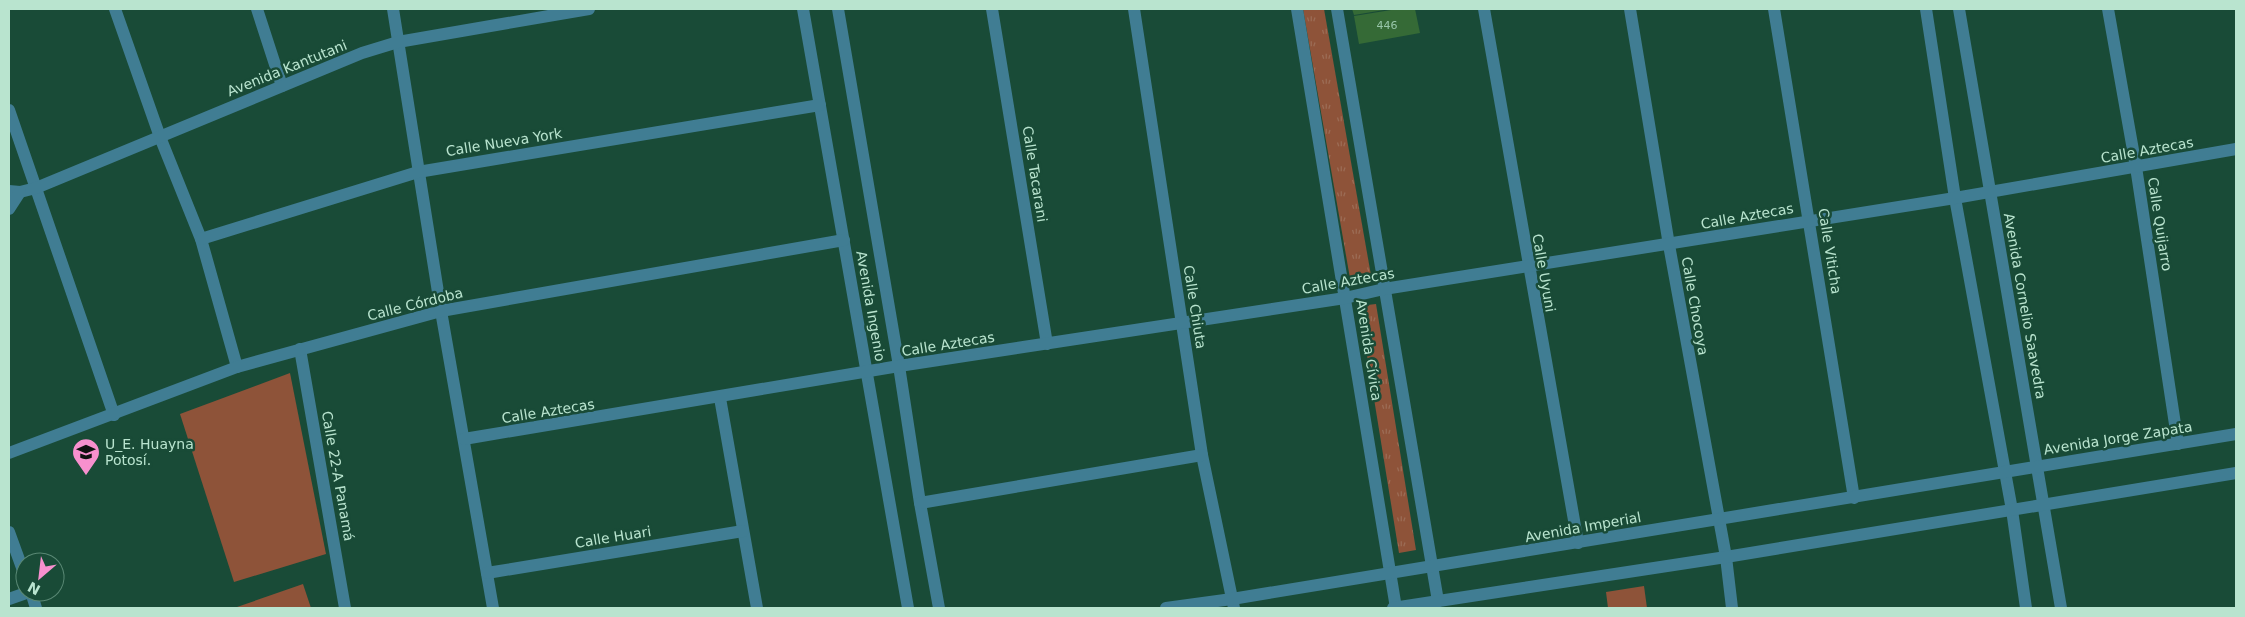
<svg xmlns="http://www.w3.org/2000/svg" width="2245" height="617" viewBox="0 0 2245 617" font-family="'DejaVu Sans',sans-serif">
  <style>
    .grass { fill: url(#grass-tufts) }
    .garden { fill: #8e5339 }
    .building { fill: #356a36 }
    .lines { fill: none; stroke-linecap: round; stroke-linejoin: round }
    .minor { stroke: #407d93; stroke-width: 12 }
    .labels { text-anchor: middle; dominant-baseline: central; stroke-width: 5; stroke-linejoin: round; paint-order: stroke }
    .number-label { font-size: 11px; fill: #98c6a9 }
    .street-label { font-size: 14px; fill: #b9e4cf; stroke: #194b37 }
    .poi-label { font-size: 14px; fill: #b9e4cf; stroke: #194b37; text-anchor: start }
  </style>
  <defs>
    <pattern id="grass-tufts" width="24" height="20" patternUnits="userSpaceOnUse" patternTransform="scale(1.25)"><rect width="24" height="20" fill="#8e5339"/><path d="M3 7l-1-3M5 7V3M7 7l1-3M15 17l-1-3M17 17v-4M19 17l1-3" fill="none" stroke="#9c6c55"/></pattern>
  </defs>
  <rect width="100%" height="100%" fill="#194b37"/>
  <g class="grass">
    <polygon points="1303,9 1324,9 1372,281 1351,284"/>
    <polygon points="1376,304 1416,550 1399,553 1359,306"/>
  </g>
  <g class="garden">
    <polygon points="290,373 326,554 234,582 180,414"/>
    <polygon points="303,584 311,608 238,608 237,607"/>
    <polygon points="1644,586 1647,608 1608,608 1606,592"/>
  </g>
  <g class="building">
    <polygon points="1352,9 1384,9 1384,10 1354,15"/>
    <polygon points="1397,9 1415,9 1420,33 1359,44 1354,16"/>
  </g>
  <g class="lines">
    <g class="minor">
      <polyline points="115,9 160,137 201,239 237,367"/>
      <polyline points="257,9 282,86"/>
      <polyline points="393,9 441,311 493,608"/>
      <polyline points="803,9 908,608"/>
      <polyline points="838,9 899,366 920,503 939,608"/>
      <polyline points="992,9 1047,344"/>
      <polyline points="1134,9 1202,455 1234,608"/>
      <polyline points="1297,9 1396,608"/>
      <polyline points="1337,9 1438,601"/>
      <polyline points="1484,9 1578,543"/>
      <polyline points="1630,9 1669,245 1726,557 1732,608"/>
      <polyline points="1774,9 1854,498"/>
      <polyline points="1926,9 1955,198 2012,510 2026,608"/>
      <polyline points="1959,9 2061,608"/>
      <polyline points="2108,9 2136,167 2178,444"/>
      <polyline points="9,110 114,415"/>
      <polyline points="9,191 20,192 36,188 362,53 398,42 589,9"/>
      <polyline points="9,209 20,192"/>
      <polyline points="201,239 418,172 820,105"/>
      <polyline points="300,349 345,608"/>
      <polyline points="720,398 757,608"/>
      <polyline points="464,439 899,366 1345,298 1384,289 1955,198 2236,149"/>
      <polyline points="9,453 237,367 441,311 844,240"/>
      <polyline points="920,503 1202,455"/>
      <polyline points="9,532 25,576"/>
      <polyline points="487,573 743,531"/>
      <polyline points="31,592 36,608"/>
      <polyline points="9,599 29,592"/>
      <polyline points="1166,608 1232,599 2236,434"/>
      <polyline points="1393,608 1726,557 2236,473"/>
    </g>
  </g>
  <defs>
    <g id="school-pin" transform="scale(1.4375)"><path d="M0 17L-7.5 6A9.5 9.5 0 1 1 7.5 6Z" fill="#f790ce" stroke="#194b37"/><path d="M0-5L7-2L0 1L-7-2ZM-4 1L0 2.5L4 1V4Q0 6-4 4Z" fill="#111"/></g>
  </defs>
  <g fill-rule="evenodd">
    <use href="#school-pin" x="86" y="452"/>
  </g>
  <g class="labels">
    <g class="number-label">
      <text x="1387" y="25">446</text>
    </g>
    <g class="street-label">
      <text transform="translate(287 68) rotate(-22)">Avenida Kantutani</text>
      <text transform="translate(504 142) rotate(-9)">Calle Nueva York</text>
      <text transform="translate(2147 150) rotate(-10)">Calle Aztecas</text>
      <text transform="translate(1035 174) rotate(81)">Calle Tacarani</text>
      <text transform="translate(1747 216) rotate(-10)">Calle Aztecas</text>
      <text transform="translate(2160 224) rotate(81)">Calle Quijarro</text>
      <text transform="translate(1830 251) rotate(81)">Calle Viticha</text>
      <text transform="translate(1544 273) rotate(80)">Calle Uyuni</text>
      <text transform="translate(1348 281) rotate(-10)">Calle Aztecas</text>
      <text transform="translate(415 304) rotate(-14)">Calle Córdoba</text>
      <text transform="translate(871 306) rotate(80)">Avenida Ingenio</text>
      <text transform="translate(1695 306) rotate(80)">Calle Chocoya</text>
      <text transform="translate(2025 306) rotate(80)">Avenida Cornelio Saavedra</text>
      <text transform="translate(1195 307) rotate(81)">Calle Chiuta</text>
      <text transform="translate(948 344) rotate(-9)">Calle Aztecas</text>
      <text transform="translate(1369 350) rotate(81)">Avenida Cívica</text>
      <text transform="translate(548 411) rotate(-9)">Calle Aztecas</text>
      <text transform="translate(2118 438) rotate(-9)">Avenida Jorge Zapata</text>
      <text transform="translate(338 476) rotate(80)">Calle 22-A Panamá</text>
      <text transform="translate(1583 527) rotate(-10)">Avenida Imperial</text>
      <text transform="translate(613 537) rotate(-9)">Calle Huari</text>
    </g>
    <g class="poi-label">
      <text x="105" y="444">U_E. Huayna<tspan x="105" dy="16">Potosí.</tspan></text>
    </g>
  </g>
  <rect width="2245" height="617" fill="none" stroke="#b9e4cf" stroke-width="20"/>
  <g transform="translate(40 577) rotate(208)"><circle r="24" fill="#194b37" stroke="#598874"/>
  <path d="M0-4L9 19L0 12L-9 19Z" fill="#f790ce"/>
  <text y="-8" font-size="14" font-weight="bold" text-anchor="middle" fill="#b9e4cf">N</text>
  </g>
</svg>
